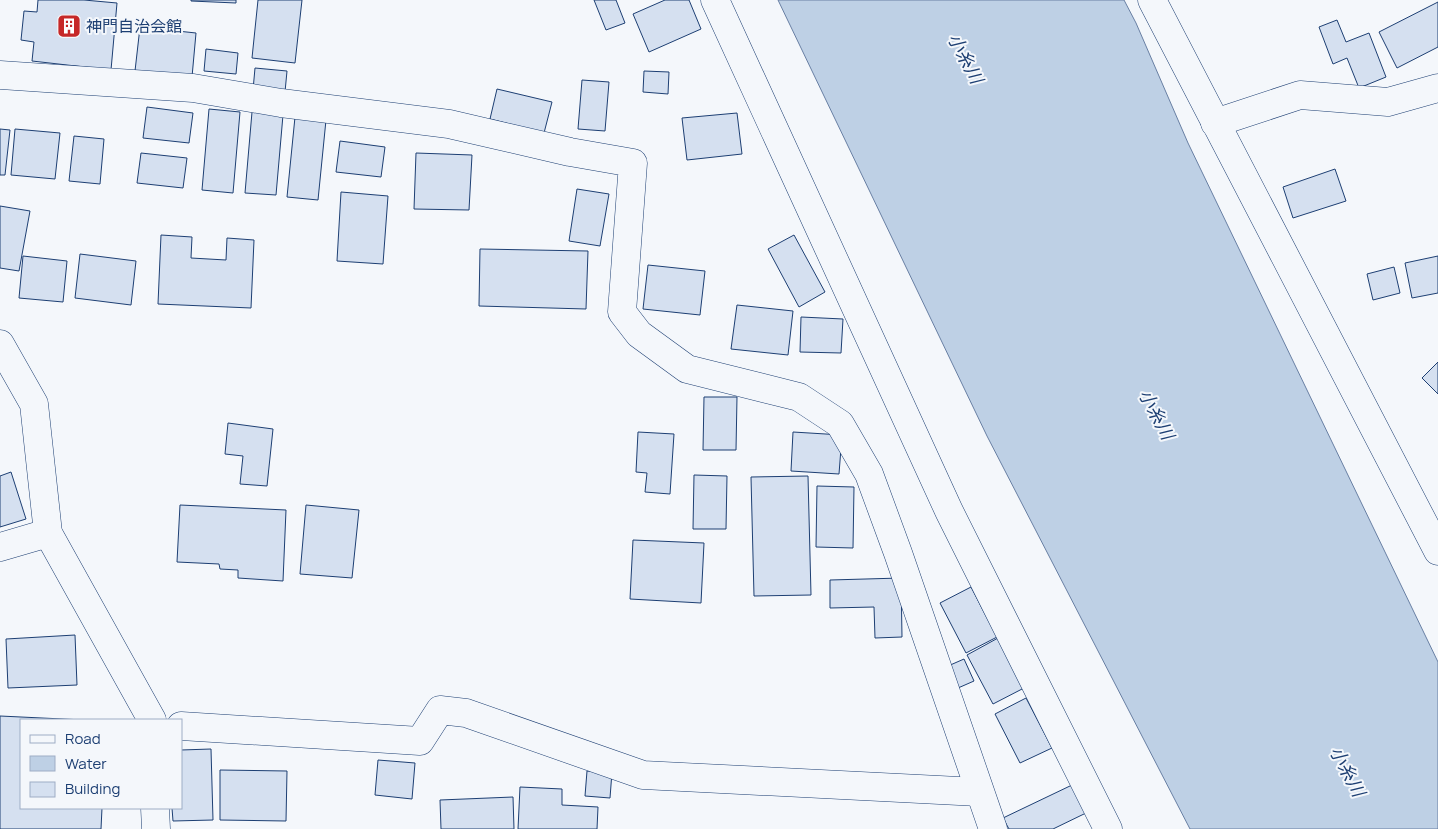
<svg xmlns="http://www.w3.org/2000/svg" width="1438" height="829" viewBox="0 0 1438 829" font-family="Manrope,'Noto Sans JP',sans-serif">
  <style>
    .water { fill: #bed0e5; stroke: #687fa3 }
    .building { fill: #d5e0f0; stroke: #1d3f73 }
    .lines { fill: none; stroke-linecap: round; stroke-linejoin: round }
    .street-casing { stroke: #1d3f73; stroke-width: 29 }
    .street { stroke: #f4f7fb; stroke-width: 28 }
    .labels { text-anchor: middle; dominant-baseline: central; stroke-width: 4; stroke-linejoin: round; paint-order: stroke }
    .poi-label { font-size: 16px; fill: #1d3f73; stroke: #f4f7fb; text-anchor: start }
    .water-label { font-size: 18px; font-style: italic; fill: #1d3f73; stroke: #f4f7fb }
  </style>
  <rect width="100%" height="100%" fill="#f4f7fb"/>
  <polygon class="water" points="778,0 1124,0 1136,23 1188,143 1438,662 1438,829 1190,829 987,436"/>
  <g class="building">
    <polygon points="38,0 84,0 117,3 111,70 32,61 34,42 21,40 24,11 37,12"/>
    <polygon points="191,0 236,0 236,3 191,1"/>
    <polygon points="258,0 302,0 295,63 252,58"/>
    <polygon points="594,0 616,0 625,23 606,30"/>
    <polygon points="665,0 689,0 701,29 649,52 633,14"/>
    <polygon points="1438,2 1438,47 1397,68 1379,32"/>
    <polygon points="1337,20 1346,42 1369,33 1386,77 1359,88 1347,58 1333,64 1319,27"/>
    <polygon points="140,27 196,33 192,77 135,71"/>
    <polygon points="206,49 238,53 236,74 204,71"/>
    <polygon points="255,68 287,71 285,92 253,90"/>
    <polygon points="644,71 669,72 668,94 643,92"/>
    <polygon points="582,80 609,82 605,131 578,129"/>
    <polygon points="497,89 552,102 544,133 490,119"/>
    <polygon points="147,107 193,113 189,143 143,138"/>
    <polygon points="209,109 240,112 233,193 202,190"/>
    <polygon points="252,112 283,115 276,195 245,193"/>
    <polygon points="737,113 742,154 687,160 682,118"/>
    <polygon points="295,117 326,120 318,200 287,197"/>
    <polygon points="0,129 10,130 5,175 0,175"/>
    <polygon points="15,129 60,133 55,179 11,175"/>
    <polygon points="74,136 104,139 100,184 69,181"/>
    <polygon points="340,141 385,147 381,177 336,172"/>
    <polygon points="141,153 187,158 183,188 137,183"/>
    <polygon points="416,153 472,155 469,210 414,209"/>
    <polygon points="1335,169 1346,201 1293,218 1283,187"/>
    <polygon points="577,189 609,194 600,246 569,241"/>
    <polygon points="341,192 388,196 383,264 337,261"/>
    <polygon points="0,206 30,211 19,271 0,268"/>
    <polygon points="161,235 192,237 191,258 226,260 227,238 254,240 251,308 158,304"/>
    <polygon points="794,235 825,292 799,307 768,249"/>
    <polygon points="480,249 588,251 586,309 479,306"/>
    <polygon points="80,254 136,261 131,305 75,298"/>
    <polygon points="23,256 67,261 63,302 19,298"/>
    <polygon points="1438,256 1438,293 1412,298 1405,263"/>
    <polygon points="648,265 705,271 700,315 643,309"/>
    <polygon points="1394,267 1400,293 1373,300 1367,274"/>
    <polygon points="737,305 793,311 788,355 731,349"/>
    <polygon points="801,317 843,319 841,353 800,352"/>
    <polygon points="1438,362 1438,394 1422,378"/>
    <polygon points="704,397 737,397 736,450 703,450"/>
    <polygon points="228,423 273,429 267,486 240,484 243,456 225,454"/>
    <polygon points="638,432 674,434 670,494 645,492 647,473 636,472"/>
    <polygon points="793,432 842,435 839,474 791,471"/>
    <polygon points="11,472 26,519 0,527 0,476"/>
    <polygon points="694,475 727,476 726,529 693,529"/>
    <polygon points="808,476 811,595 754,596 751,477"/>
    <polygon points="817,486 854,487 853,548 816,547"/>
    <polygon points="180,505 286,510 283,581 238,578 238,570 220,569 219,564 177,562"/>
    <polygon points="306,505 359,510 352,578 300,574"/>
    <polygon points="633,540 704,543 701,603 630,599"/>
    <polygon points="901,578 902,637 875,638 874,607 830,608 830,580"/>
    <polygon points="971,587 997,637 966,653 940,603"/>
    <polygon points="75,635 77,685 8,688 6,639"/>
    <polygon points="998,638 1024,688 993,704 967,655"/>
    <polygon points="964,659 974,681 958,688 948,666"/>
    <polygon points="1026,698 1052,748 1020,763 995,714"/>
    <polygon points="0,716 84,720 21,720 21,808 102,808 101,829 0,829"/>
    <polygon points="211,749 213,820 173,821 172,808 181,808 181,750"/>
    <polygon points="378,760 415,763 412,799 375,795"/>
    <polygon points="220,770 287,771 286,821 220,820"/>
    <polygon points="587,771 612,772 610,798 585,796"/>
    <polygon points="1072,785 1086,813 1053,829 1009,829 1003,818"/>
    <polygon points="520,787 562,789 562,805 598,807 597,829 518,829"/>
    <polygon points="513,797 514,829 441,829 440,800"/>
  </g>
  <g class="lines">
    <g class="street-casing">
      <g id="street">
        <polyline points="715,0 949,511 1108,829"/>
        <polyline points="1152,0 1438,551"/>
        <polyline points="0,75 193,88 281,103 449,124 570,152 633,163 622,312 639,334 687,369 799,397 840,424 869,474 898,553 993,829"/>
        <polyline points="1215,123 1300,95 1388,102 1438,88"/>
        <polyline points="0,344 34,404 48,533 152,720"/>
        <polyline points="0,547 48,533"/>
        <polyline points="181,726 420,741 440,710 466,713 643,775 979,792"/>
        <polyline points="155,808 156,829"/>
      </g>
    </g>
    <use href="#street" class="street"/>
  </g>
  <defs>
    <g id="building-square" transform="scale(1.25)"><rect x="-9" y="-9" width="18" height="18" rx="4" fill="#c62828" stroke="#f4f7fb"/><path d="M-4-6H4V6H1V3H-1V6H-4ZM-2.5-4.3h1.7v1.8h-1.7ZM.8-4.3h1.7v1.8H.8ZM-2.5-1h1.7V.8h-1.7ZM.8-1h1.7V.8H.8Z" fill="#fff"/></g>
  </defs>
  <g fill-rule="evenodd">
    <use href="#building-square" x="69" y="26"/>
  </g>
  <g class="labels">
    <g class="poi-label">
      <text x="86" y="26">神門自治会館</text>
    </g>
    <g class="water-label">
      <text transform="translate(966 58) rotate(62)">小糸川</text>
      <text transform="translate(1157 414) rotate(62)">小糸川</text>
      <text transform="translate(1348 771) rotate(62)">小糸川</text>
    </g>
  </g>
  <rect x="20" y="719" width="162" height="90" fill="#f4f7fb" stroke="#9eadc5"/>
  <rect x="30" y="735" width="25" height="8" fill="#f4f7fb" stroke="#9eadc5"/>
  <text x="65" y="744" font-size="15" fill="#1d3f73">Road</text>
  <rect x="30" y="756" width="25" height="15" fill="#bed0e5" stroke="#9eadc5"/>
  <text x="65" y="769" font-size="15" fill="#1d3f73">Water</text>
  <rect x="30" y="782" width="25" height="15" fill="#d5e0f0" stroke="#9eadc5"/>
  <text x="65" y="794" font-size="15" fill="#1d3f73">Building</text>
</svg>
